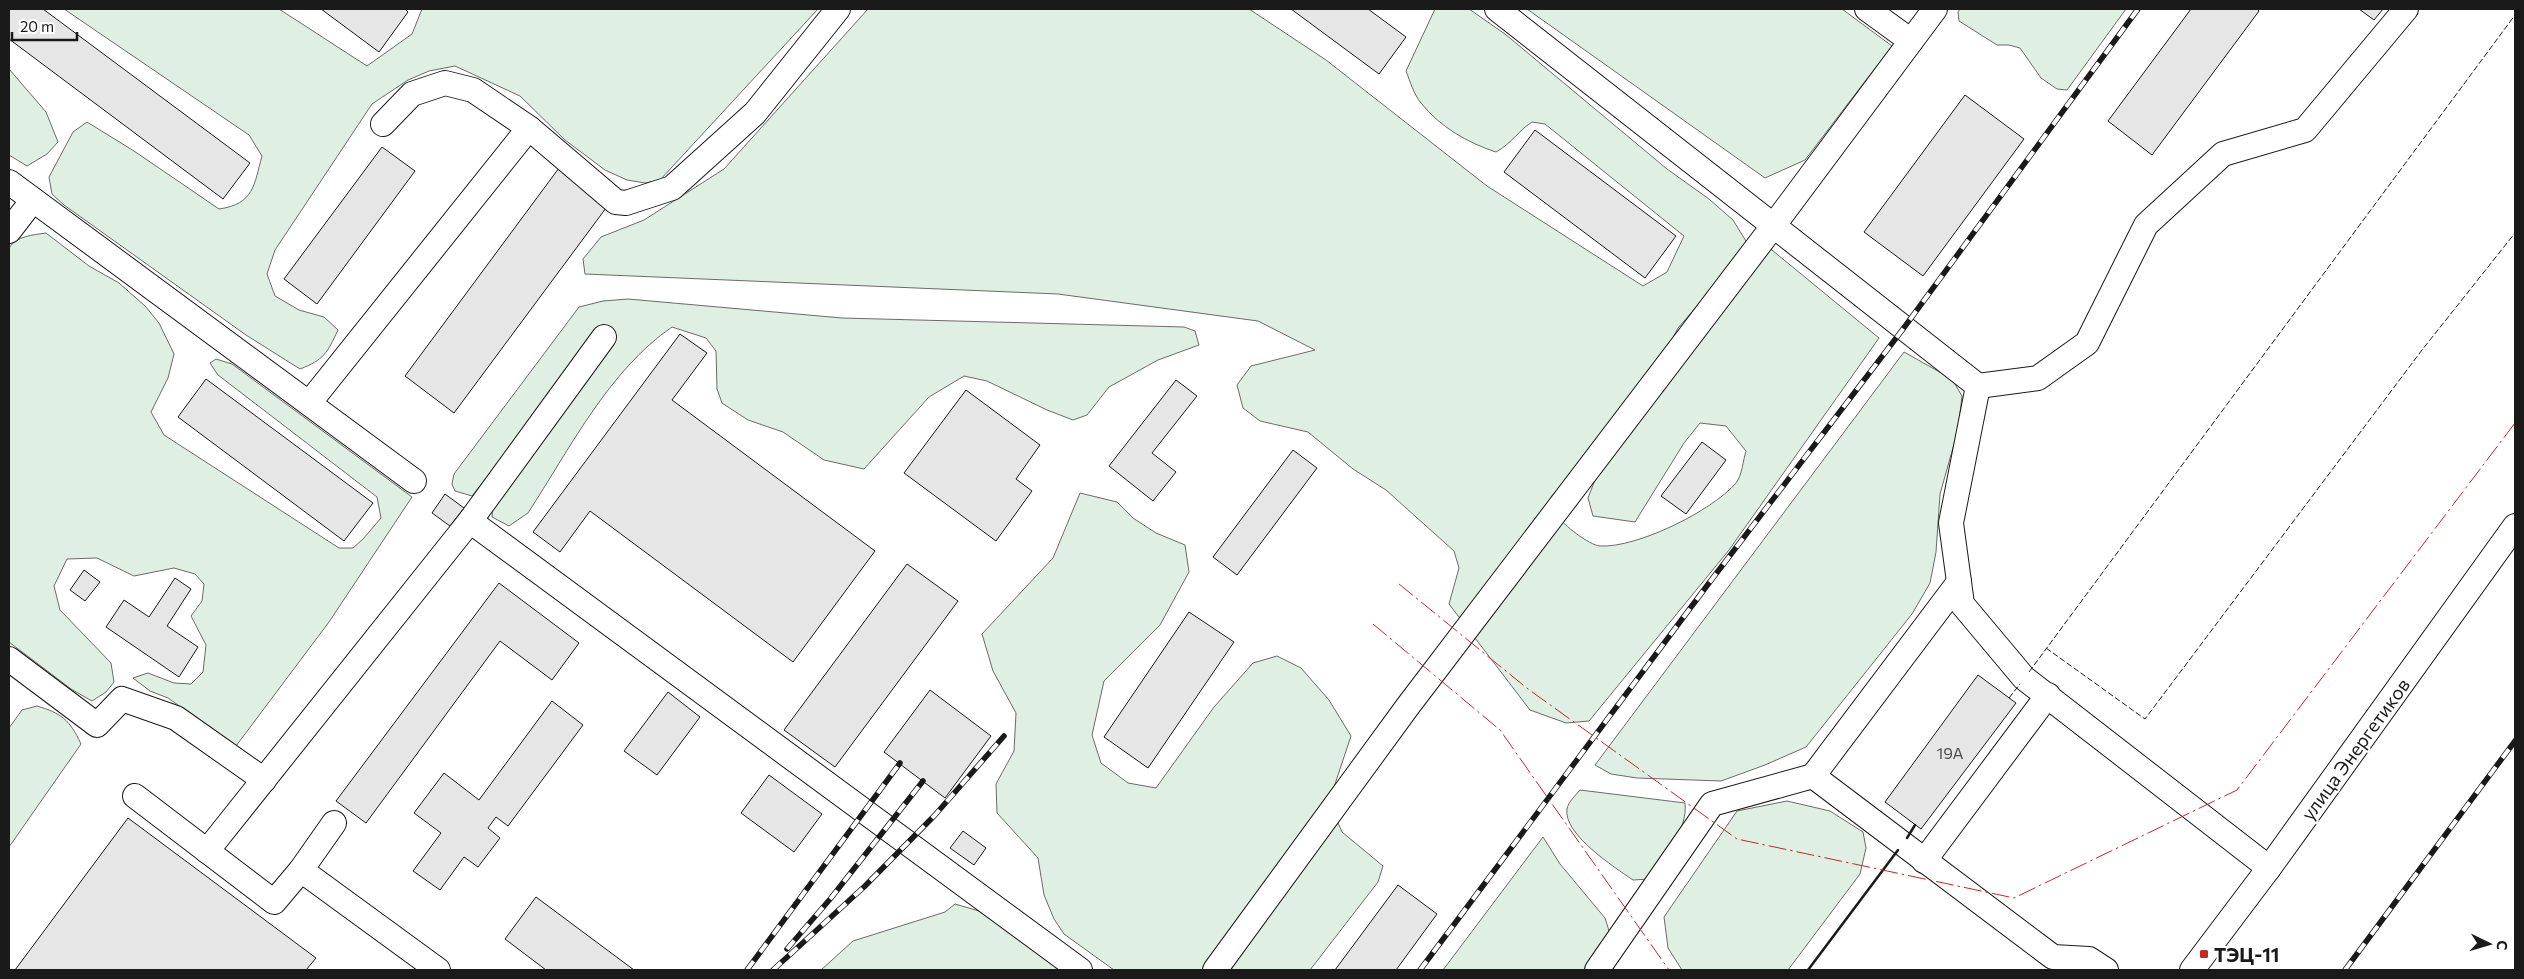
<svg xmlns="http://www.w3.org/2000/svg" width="2524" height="979" viewBox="0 0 2524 979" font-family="Commissioner,sans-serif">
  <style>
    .green { fill: #e0efe3; stroke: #6a6a6a }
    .building { fill: #e6e6e6; stroke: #1a1a1a }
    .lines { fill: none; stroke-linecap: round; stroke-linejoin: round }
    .minor-casing { stroke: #1a1a1a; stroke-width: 26 }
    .minor { stroke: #fff; stroke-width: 24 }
    .rail-casing { stroke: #1a1a1a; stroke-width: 5.5 }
    .rail { stroke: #fff; stroke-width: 4; stroke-dasharray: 11; stroke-linecap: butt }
    .fence { stroke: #1a1a1a; stroke-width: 1; stroke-dasharray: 6 2.5; stroke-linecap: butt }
    .wall { stroke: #1a1a1a; stroke-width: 2.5 }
    .power { stroke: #c62828; stroke-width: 1; stroke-dasharray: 18 4 2.5 4; stroke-linecap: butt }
    .poi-dot { fill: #c62828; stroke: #fff; stroke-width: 2 }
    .labels { text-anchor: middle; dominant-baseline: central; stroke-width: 4; stroke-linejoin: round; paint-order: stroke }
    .number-label { font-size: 16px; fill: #4d4d4d }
    .street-label { font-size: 19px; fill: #1a1a1a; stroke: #fff }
    .poi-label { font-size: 19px; font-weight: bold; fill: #1a1a1a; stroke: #fff; text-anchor: start }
  </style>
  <rect width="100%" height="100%" fill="#fff"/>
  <g class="green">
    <path d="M64 9H279L367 66 412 34 422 9H818L660 180 645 183 627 180 605 170 565 140 520 96 455 66 429 71 408 80 372 104 275 250 267 274 275 296 299 310 324 317 338 330C327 353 324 360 300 369L246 335 64 205 52 194 49 177 73 132 87 122 134 151 219 209C254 204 254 185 262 156L249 135Z"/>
    <path d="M868 9H1249L1326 60 1487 186 1643 286 1667 272 1684 236 1545 124 1532 122C1518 131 1511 144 1496 152 1468 143 1440 127 1421 103 1414 95 1410 81 1406 71L1435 9H1469L1505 34 1667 169 1709 199 1733 220 1749 246 1678 328 1664 355 1577 467 1551 497C1553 503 1554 510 1557 515 1563 525 1589 545 1600 546 1637 548 1712 511 1736 483 1742 476 1743 460 1746 451L1726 426 1700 423 1684 443 1635 522 1593 516 1588 498 1598 472 1705 335 1767 246 1879 338 1729 550 1589 721 1566 723 1530 710 1449 604 1459 568 1454 551 1386 490 1353 469 1308 432 1260 421 1243 408 1237 385 1251 366 1315 350 1258 321 1058 294 585 274 583 259 601 237 644 220 724 169Z"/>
    <polygon points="1527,9 1842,9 1892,46 1805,160 1765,178"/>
    <polygon points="1960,9 2126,9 2067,90 2057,89 2041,78 2020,48 2009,45 1997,45 1959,21 1958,12"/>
    <polygon points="9,69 46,112 58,142 47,154 27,166 9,155"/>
    <path d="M46 233 89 266 119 283 145 306 159 323 174 354 168 378 151 412 164 435 339 548H353L363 539 381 518 377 497 218 375 210 363 216 359 232 364 412 497 329 622 236 746 168 698 150 691 133 678 148 673 174 683 191 684 203 672 206 645 191 616 202 601 204 584 195 574 174 568 134 576 97 558 67 559 54 586 60 610 111 663 114 682 106 692 92 701 71 689 9 642V248C16 236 33 235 46 233Z"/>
    <path d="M628 299 842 318 1184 327 1195 331 1199 345 1158 360 1109 387 1087 415 1073 420 1047 410 987 381 964 376 929 397 864 469 824 460 783 432 748 420 722 403 717 389 716 351 706 338 672 327C609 370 569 450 528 513L509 526 492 517 493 502 612 342V329L605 327 472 496 455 491 452 484 454 474 579 307 603 301Z"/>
    <polygon points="1904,352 1952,379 1962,396 1958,430 1940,494 1936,552 1930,583 1912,614 1806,747 1765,765 1721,781 1637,778 1611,774 1595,765"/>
    <polygon points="1080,493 1117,502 1133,518 1156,533 1185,545 1189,572 1160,625 1104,681 1092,735 1101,763 1128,783 1156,788 1214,707 1253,663 1277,656 1301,668 1329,700 1351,736 1329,802 1342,832 1383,866 1378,882 1310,970 1114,970 1064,934 1054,919 1044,895 1038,858 997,813 996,784 1014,751 1016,713 993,671 982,634 1053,558"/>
    <path d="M37 706C61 713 70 720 81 744L9 847V728L22 710Z"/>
    <path d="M1580 790 1685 803C1688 830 1664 858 1649 879L1633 880C1614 867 1563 834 1567 809 1568 802 1576 795 1580 790Z"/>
    <polygon points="1787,801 1830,811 1863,832 1866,848 1860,874 1788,970 1682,970 1668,948 1664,917 1737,811"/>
    <polygon points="1543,837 1560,864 1605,918 1611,937 1587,970 1443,970"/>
    <polygon points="955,904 979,911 1067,970 821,970 853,941 945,912"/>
  </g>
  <g class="building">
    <polygon points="9,9 43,9 250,163 223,199 9,39"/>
    <polygon points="321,9 405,9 408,12 379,52"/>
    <polygon points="1291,9 1368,9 1406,37 1379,74"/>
    <polygon points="2191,9 2257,9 2259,11 2152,155 2108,121"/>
    <polygon points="2359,9 2383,9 2374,20"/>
    <polygon points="1965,95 2024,139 1923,276 1864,232"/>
    <polygon points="1535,130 1676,236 1645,278 1504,172"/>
    <polygon points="382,147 415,171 317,304 284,279"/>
    <polygon points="559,168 609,204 454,413 405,376"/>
    <polygon points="680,334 707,353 672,400 875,551 793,662 590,511 560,552 533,532"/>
    <polygon points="206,379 373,503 344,541 178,417"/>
    <polygon points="1176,380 1197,396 1152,453 1176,472 1153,501 1109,466"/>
    <polygon points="966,390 1040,445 1016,479 1032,491 996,541 904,473"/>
    <polygon points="1702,442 1726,460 1686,514 1661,496"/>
    <polygon points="1293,450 1317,468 1237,575 1213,557"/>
    <polygon points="445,494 464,508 450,526 432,513"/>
    <polygon points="907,564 958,601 835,767 784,730"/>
    <polygon points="84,570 100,582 85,601 70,590"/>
    <polygon points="175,578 191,589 167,626 198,647 179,677 106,627 124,600 149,617"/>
    <polygon points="499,583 579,643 552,680 500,641 366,823 336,801"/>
    <polygon points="1189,612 1234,642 1148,768 1104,737"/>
    <polygon points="1978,675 2016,703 1921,829 1885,802"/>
    <polygon points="930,690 991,736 945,798 884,752"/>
    <polygon points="668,692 700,717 657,775 624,751"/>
    <polygon points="552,701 583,725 508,826 496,817 488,828 500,838 478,867 464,857 440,890 413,871 441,833 414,813 444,773 479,800"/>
    <polygon points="769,775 822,814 794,852 741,813"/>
    <polygon points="128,818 316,958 306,970 15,970"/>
    <polygon points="963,831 986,848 974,865 950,848"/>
    <polygon points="1398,885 1437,914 1396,970 1335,970"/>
    <polygon points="536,897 634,970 546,970 505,939"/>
  </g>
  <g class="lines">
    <g class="minor-casing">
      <g id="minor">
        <polyline points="1497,9 1978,386 1951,523 1962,604 2024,678 2269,868"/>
        <polyline points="1867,9 1911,41"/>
        <polyline points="383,124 412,94 445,83 473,90 529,128 616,202 626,203 672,188 755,113 838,9"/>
        <polyline points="9,182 414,481"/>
        <polyline points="9,231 33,200"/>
        <polyline points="604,337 470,521 1080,970"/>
        <polyline points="1978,386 2038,378 2087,343 2146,225 2223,154 2305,130 2406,9"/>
        <polyline points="310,402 529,128"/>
        <polyline points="9,659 97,725 122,699 176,718 264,780"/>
        <polyline points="1813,776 1959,582"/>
        <polyline points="135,796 274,902 301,870"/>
        <polyline points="334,823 301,870 438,970"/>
        <polyline points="207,851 470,521"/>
        <polyline points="1924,861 2048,695"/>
        <polyline points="1215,970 1408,706 1774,225 1935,9"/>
        <polyline points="1597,970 1712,804 1813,776 2053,957 2089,959 2106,970"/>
        <polyline points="2192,970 2269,868 2515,526"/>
      </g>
    </g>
    <use href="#minor" class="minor"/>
    <g class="rail-casing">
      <g id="rail">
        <polyline points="787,949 831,898 923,781"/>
        <polyline points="747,970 900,763"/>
        <polyline points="773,970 865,886 935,815 1004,736"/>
        <polyline points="1420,970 1709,583 1903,329 2138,9"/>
        <polyline points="2345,970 2515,741"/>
      </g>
    </g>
    <use href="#rail" class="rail"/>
    <g class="fence">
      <polyline points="2046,648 2145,719 2422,350 2515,233"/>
      <polyline points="2029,672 2515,15"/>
      <polyline points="2009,698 2020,684"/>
    </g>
    <g class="wall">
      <polyline points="1907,838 1915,825"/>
      <polyline points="1808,970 1898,850"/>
    </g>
    <g class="power">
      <polyline points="1399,584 1528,689 1737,839 2014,898 2237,790 2515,423"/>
      <polyline points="1373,624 1500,730 1669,970"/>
    </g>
  </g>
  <rect class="poi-dot" x="2199" y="949" width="10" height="10" rx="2.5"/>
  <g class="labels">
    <g class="number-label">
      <text x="1950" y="752">19А</text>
    </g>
    <g class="street-label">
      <text transform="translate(2355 749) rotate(-54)">улица Энергетиков</text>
    </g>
    <g class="poi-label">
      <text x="2214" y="954">ТЭЦ-11</text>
    </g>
  </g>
  <rect width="2524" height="979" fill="none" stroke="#1a1a1a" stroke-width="20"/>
  <g transform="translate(2489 944) rotate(95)" stroke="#ffffff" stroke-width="4" paint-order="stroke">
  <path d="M0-4L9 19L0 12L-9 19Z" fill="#1a1a1a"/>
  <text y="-8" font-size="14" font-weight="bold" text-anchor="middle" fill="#1a1a1a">С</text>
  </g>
  <path d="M12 32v8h65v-8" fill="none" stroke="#1a1a1a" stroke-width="2.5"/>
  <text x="20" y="32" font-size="15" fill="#1a1a1a" stroke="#ffffff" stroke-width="4" paint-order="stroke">20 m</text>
</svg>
